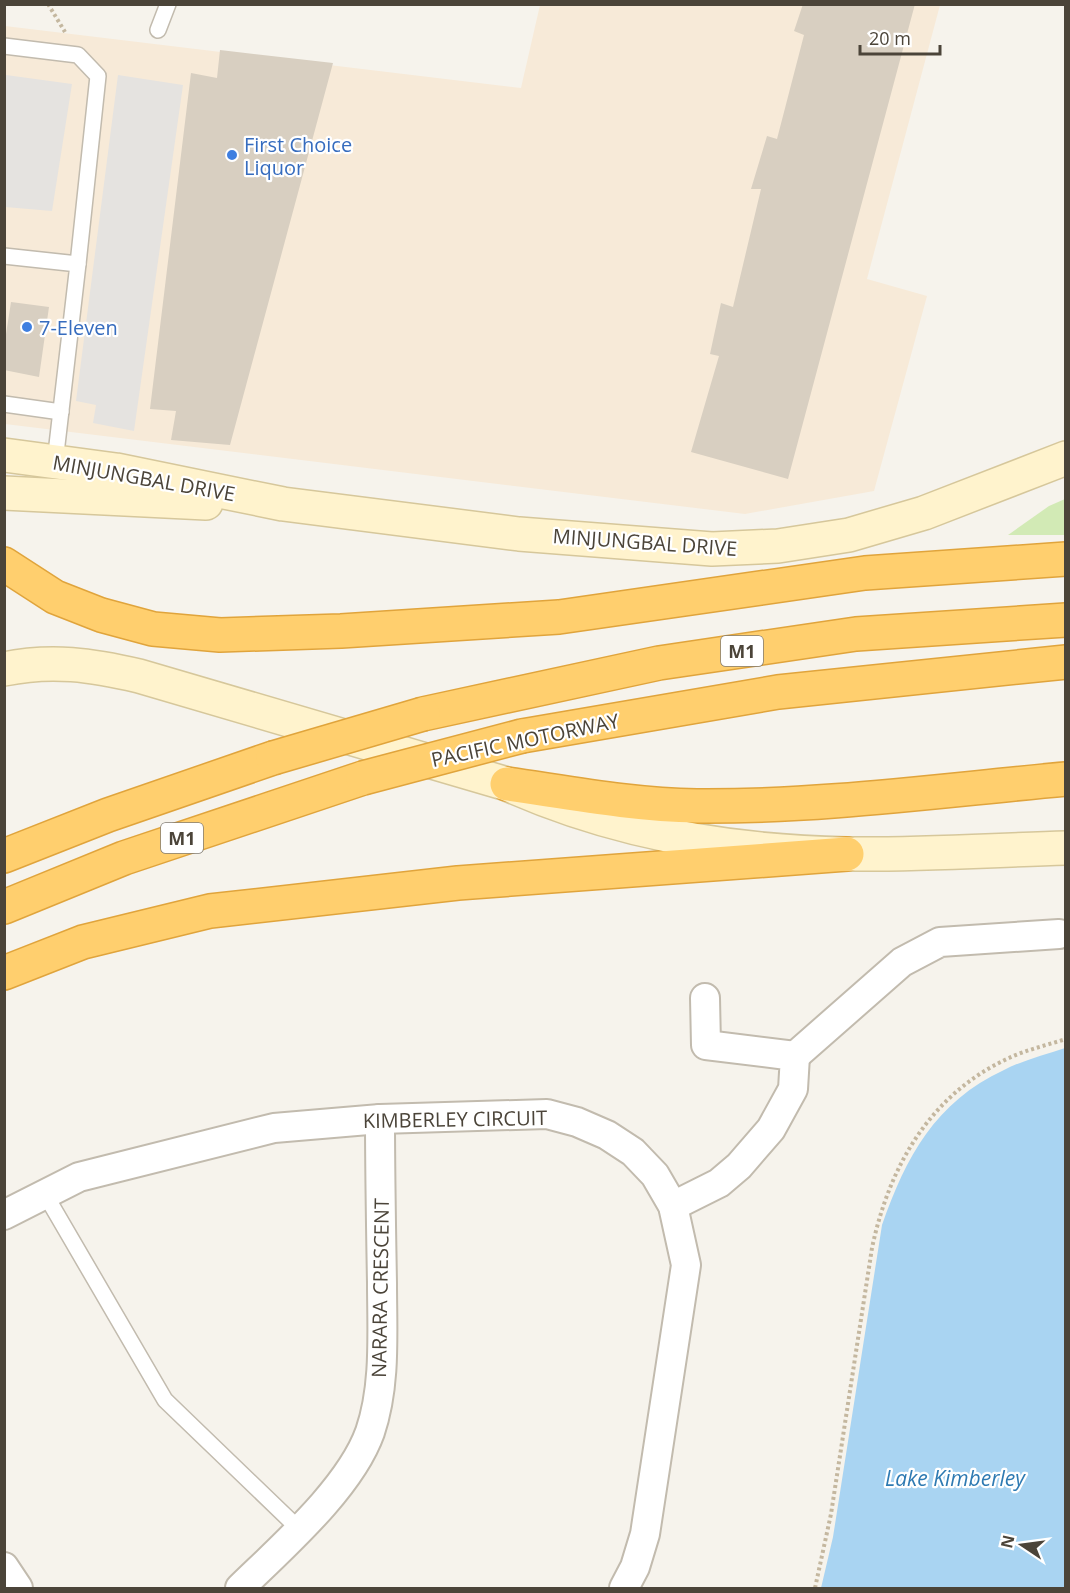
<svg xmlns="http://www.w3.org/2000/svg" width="1070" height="1593" viewBox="0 0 1070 1593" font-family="'Open Sans',sans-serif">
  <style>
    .commercial { fill: #f7ead8 }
    .green { fill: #d2eab5 }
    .parking { fill: #e5e3e0 }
    .water { fill: #a9d4f2 }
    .building { fill: #d8cfc1 }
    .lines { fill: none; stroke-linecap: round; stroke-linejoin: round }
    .lane-casing { stroke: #c2bbae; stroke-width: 18 }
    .street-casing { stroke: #c2bbae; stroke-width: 32 }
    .secondary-casing { stroke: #d6c79b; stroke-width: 36 }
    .highway-casing { stroke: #e0a43c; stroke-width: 36 }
    .path { stroke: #c4b79f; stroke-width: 4; stroke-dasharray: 3 3; stroke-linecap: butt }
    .lane { stroke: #fff; stroke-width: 15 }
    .street { stroke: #fff; stroke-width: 28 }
    .secondary { stroke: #fff3cd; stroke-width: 33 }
    .highway { stroke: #ffcf6e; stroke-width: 33 }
    .highway-bridge-casing { stroke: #e0a43c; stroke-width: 36; stroke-linecap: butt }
    .highway-bridge { stroke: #ffcf6e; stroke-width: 33 }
    .shop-dot { fill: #3f7fe0; stroke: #fff; stroke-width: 2 }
    .labels { text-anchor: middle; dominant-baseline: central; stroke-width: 4.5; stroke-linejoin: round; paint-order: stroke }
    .shield { fill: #fff; stroke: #817c74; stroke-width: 1.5 }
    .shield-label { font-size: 18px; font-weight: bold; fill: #4b4439 }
    .shop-label { font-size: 20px; fill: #366cbe; stroke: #fff; text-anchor: start }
    .street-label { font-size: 20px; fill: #4b4439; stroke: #fff }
    .water-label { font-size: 21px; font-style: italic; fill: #2e7ab2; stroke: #fff }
  </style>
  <rect width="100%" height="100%" fill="#f6f3ec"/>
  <polygon class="commercial" points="540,5 940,5 867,279 927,296 874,491 745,514 5,424 5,26 521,88"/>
  <polygon class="green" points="1065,499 1065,535 1008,535 1049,506"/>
  <g class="parking">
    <polygon points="6,75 72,84 52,211 5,207"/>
    <polygon points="118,75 183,85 134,431 93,423 96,405 76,401"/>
  </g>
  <path class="water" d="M1065 1048V1588H821L833 1537 882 1225C906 1157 935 1102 1004 1070 1023 1060 1045 1055 1065 1048Z"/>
  <g class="building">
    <polygon points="803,4 915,4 788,479 691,452 719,356 710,354 721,303 733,307 761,189 751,189 767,136 777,139 804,35 794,31"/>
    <polygon points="220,50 333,63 230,445 171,440 176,411 150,409 191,73 217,78"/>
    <polygon points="11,302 49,307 39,377 4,370 4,347"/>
  </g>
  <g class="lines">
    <g class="lane-casing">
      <g id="lane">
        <polyline points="158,30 168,4"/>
        <polyline points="4,46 78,55 98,76 78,264"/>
        <polyline points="4,256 78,264 55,462"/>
        <polyline points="4,404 61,412"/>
        <polyline points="45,1194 165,1400 300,1530"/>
      </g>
    </g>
    <g class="street-casing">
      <g id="street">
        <polyline points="795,1056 902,962 940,942 1059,934"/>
        <polyline points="673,1206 719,1183 739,1166 771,1129 793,1089 795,1056 706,1045 705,998"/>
        <polyline points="4,1215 79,1177 274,1128 380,1119 547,1114 577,1122 607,1135 633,1152 655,1175 673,1206 686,1265 645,1534 635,1567 624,1588"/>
        <polyline points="4,1567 18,1588"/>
        <path d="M240 1588C282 1547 350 1488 370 1432 386 1385 382 1332 382 1283 381 1228 380 1174 380 1119"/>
      </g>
    </g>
    <g class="secondary-casing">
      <g id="secondary">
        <polyline points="4,455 116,470 283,504 519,534 712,549 778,546 849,535 924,513 1066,458"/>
        <polyline points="4,493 206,503"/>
        <path d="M4 669C52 659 92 665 139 676L507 784C614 832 730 852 847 854 920 855 993 850 1066 848"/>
      </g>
    </g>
    <g class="highway-casing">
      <g id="highway">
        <polyline points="4,564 55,597 101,615 153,629 220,635 341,631 559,617 865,573 1066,559"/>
        <polyline points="423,714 659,663 856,634 1066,620"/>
        <polyline points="522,736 778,692 1066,662"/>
        <path d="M507 784C570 793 633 805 697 806 820 807 944 790 1066 779"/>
        <polyline points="4,856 108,815 273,758"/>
        <polyline points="4,907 124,858 363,778"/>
        <polyline points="4,973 83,942 210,911 458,883 847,854"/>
      </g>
    </g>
    <g class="path">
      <polyline points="48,4 65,32"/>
      <path d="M815 1588 831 1514 872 1248C889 1167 930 1094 1009 1058 1026 1050 1047 1045 1066 1039"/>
    </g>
    <use href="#lane" class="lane"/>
    <use href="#street" class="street"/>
    <use href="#secondary" class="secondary"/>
    <use href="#highway" class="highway"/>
    <g class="highway-bridge-casing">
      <g id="highway-bridge">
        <polyline points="273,758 423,714"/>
        <polyline points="363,778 522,736"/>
      </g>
    </g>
    <use href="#highway-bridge" class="highway-bridge"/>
  </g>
  <g class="shop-dot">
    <circle cx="232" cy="155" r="6"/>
    <circle cx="27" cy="327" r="6"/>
  </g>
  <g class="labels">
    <g class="shield">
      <rect x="721" y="636" width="42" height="30" rx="4.5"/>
      <rect x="161" y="823" width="42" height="30" rx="4.5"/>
    </g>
    <g class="shield-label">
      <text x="742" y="651">M1</text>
      <text x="182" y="838">M1</text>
    </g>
    <g class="shop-label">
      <text x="244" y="144">First Choice<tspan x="244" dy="23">Liquor</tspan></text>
      <text x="39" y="327">7-Eleven</text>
    </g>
    <g class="street-label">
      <text transform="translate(144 478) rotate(10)">MINJUNGBAL DRIVE</text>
      <text transform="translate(645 542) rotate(4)">MINJUNGBAL DRIVE</text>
      <text transform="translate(525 740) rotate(-12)">PACIFIC MOTORWAY</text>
      <text transform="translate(455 1119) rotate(-1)">KIMBERLEY CIRCUIT</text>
      <text transform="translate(380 1288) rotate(-89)">NARARA CRESCENT</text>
    </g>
    <g class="water-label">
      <text x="955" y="1478">Lake Kimberley</text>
    </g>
  </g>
  <rect width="1070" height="1593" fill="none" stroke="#4b4439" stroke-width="12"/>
  <g transform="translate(1022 1545) rotate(283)" stroke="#ffffff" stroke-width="4.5" paint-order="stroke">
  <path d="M0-4.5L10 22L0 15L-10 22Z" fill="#4b4439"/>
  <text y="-9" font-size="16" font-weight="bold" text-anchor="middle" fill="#4b4439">N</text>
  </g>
  <path d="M860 45v9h80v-9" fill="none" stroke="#4b4439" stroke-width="3"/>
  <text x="869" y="45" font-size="18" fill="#4b4439" stroke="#ffffff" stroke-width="4.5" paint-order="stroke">20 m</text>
</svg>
